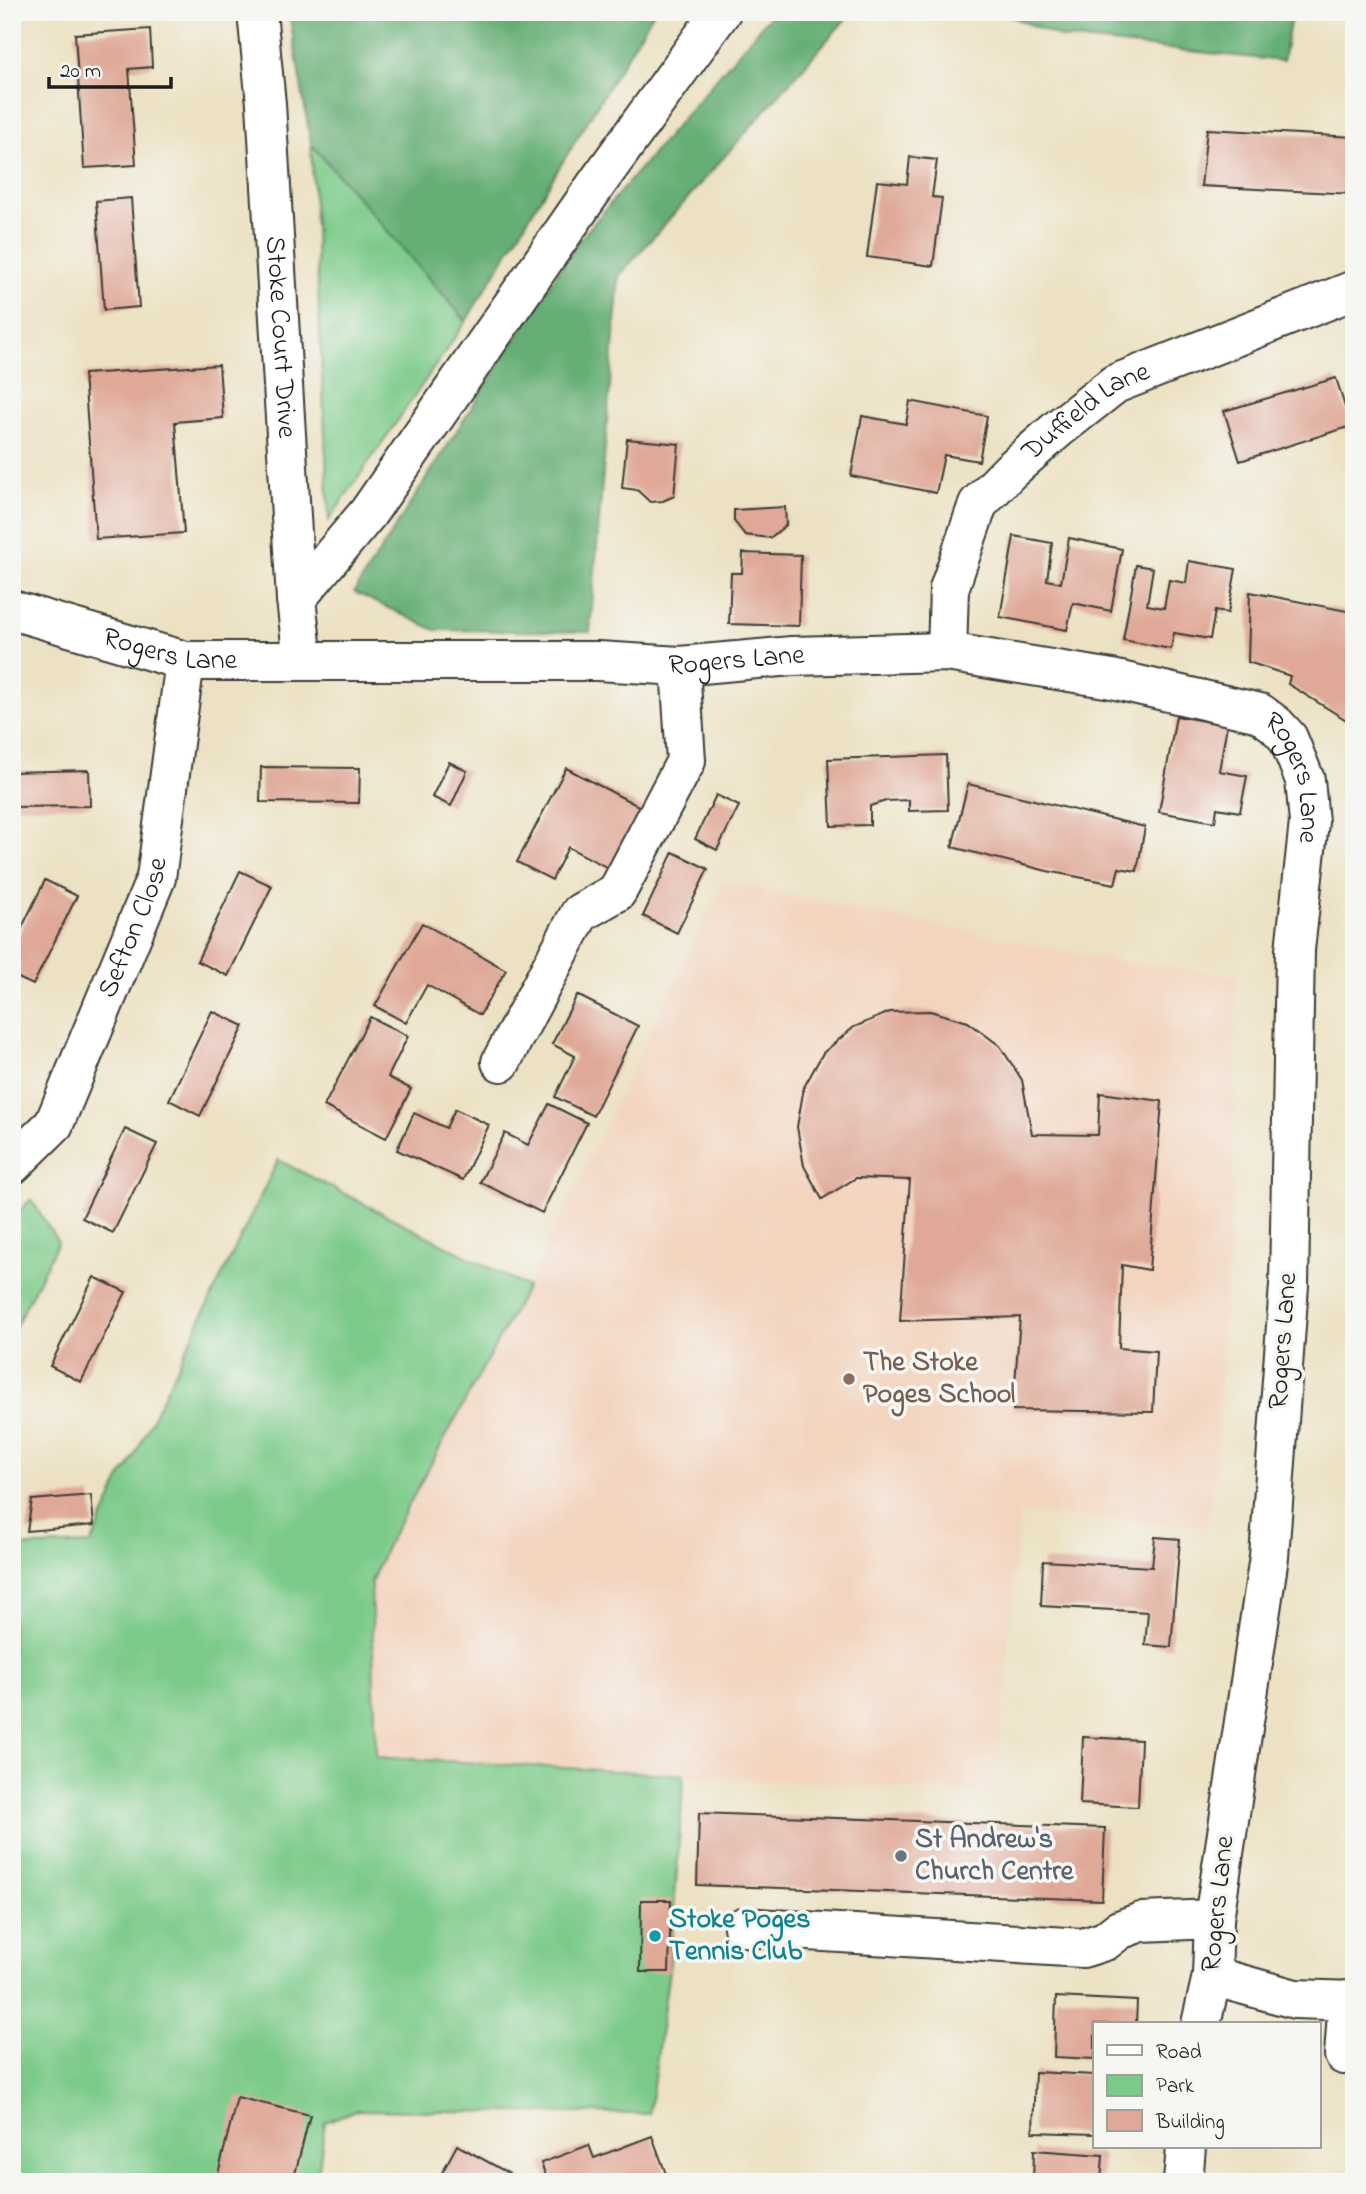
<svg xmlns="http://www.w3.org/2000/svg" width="1366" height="2194" viewBox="0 0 1366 2194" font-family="'Indie Flower',sans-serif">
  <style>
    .built { fill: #f3d4be }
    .green { fill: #7cca89; stroke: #4c7352; stroke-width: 2 }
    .forest { fill: #65ae75; stroke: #406548; stroke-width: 2 }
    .building { fill: #dfa897 }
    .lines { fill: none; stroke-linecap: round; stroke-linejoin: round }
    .minor-casing { stroke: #3b3a35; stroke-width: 42 }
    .minor { stroke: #fff; stroke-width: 38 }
    .education-dot { fill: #8d6e63; stroke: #f6f6f2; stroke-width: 2.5 }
    .worship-dot { fill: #6b7280; stroke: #f6f6f2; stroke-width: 2.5 }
    .culture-dot { fill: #0f9aa8; stroke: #f6f6f2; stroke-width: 2.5 }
    .labels { text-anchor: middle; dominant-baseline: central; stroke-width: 7; stroke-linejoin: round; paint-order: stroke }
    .street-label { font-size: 28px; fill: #1c1c1c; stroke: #f6f6f2 }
    .education-label { font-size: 28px; font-weight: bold; fill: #785e54; stroke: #f6f6f2; text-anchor: start }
    .worship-label { font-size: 28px; font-weight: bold; fill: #5b616d; stroke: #f6f6f2; text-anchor: start }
    .culture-label { font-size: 28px; font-weight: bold; fill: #0d838f; stroke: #f6f6f2; text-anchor: start }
  </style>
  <rect width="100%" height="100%" fill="#f6f6f2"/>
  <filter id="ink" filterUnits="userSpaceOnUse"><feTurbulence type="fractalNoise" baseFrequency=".0143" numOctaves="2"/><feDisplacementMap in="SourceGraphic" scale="14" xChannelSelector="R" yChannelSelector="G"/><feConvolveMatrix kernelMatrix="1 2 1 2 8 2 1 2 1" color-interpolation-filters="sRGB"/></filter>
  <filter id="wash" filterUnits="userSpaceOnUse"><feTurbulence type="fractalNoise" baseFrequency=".00686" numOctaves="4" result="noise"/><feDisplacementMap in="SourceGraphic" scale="28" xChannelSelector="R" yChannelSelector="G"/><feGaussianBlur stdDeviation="1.57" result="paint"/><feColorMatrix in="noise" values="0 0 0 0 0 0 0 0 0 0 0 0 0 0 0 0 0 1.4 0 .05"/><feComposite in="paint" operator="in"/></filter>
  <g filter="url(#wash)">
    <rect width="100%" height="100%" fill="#ece1c2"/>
    <polygon class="built" points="723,882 1100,958 1237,976 1232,1189 1216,1471 1206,1527 1020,1512 995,1794 376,1757 371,1582 387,1545 527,1287"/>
    <g class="green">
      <polygon points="311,144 466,321 329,520"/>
      <polygon points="278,1160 527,1287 387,1545 371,1582 376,1757 684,1775 670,1963 649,2114 356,2110 325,2122 317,2182 12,2182 12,1547 91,1544 122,1475 129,1467"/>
      <polygon points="31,1199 58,1242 12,1334 12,1219"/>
    </g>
    <g class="forest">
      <polygon points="289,12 654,12 466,321 311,144"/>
      <polygon points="773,12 852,12 619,276 590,632 435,630 354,592 576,244"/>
      <polygon points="1000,12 1292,12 1283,61 1062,38"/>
    </g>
    <g id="blocks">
      <g class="building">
        <polygon points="150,29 152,67 129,69 136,165 84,168 75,34"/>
        <polygon points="1207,129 1354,137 1354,194 1201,186"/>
        <polygon points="910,157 937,160 932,197 942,198 933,266 867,257 877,181 907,184"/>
        <polygon points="131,198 139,307 104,310 96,201"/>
        <polygon points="219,365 223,418 175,422 184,533 96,539 84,374"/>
        <polygon points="1336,378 1351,426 1240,461 1224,411"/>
        <polygon points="910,401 987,416 979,461 944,455 936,493 851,476 862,416 906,424"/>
        <polygon points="627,439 679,444 674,496 663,501 650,502 637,490 622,488"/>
        <polygon points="785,507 786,525 770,538 745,535 734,521 734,510"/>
        <polygon points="1014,536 1052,543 1047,580 1061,583 1069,538 1122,549 1111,611 1073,603 1067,630 1000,617"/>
        <polygon points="743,553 801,555 799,626 729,624 731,573 742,573"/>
        <polygon points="1189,561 1236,569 1228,613 1215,611 1210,639 1174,633 1171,649 1123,640 1136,565 1153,568 1147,605 1164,608 1169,580 1186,583"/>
        <polygon points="1250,592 1352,612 1348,721 1288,684 1290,676 1248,662"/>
        <polygon points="1176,716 1227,725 1219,771 1247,776 1240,812 1217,808 1215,822 1159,812"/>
        <polygon points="946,755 948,810 909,811 909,800 886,801 870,806 870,825 831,826 828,759"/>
        <polygon points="449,762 467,771 451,806 432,797"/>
        <polygon points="261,767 360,768 359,803 260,802"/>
        <polygon points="566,768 644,809 612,870 568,847 552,880 517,862"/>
        <polygon points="89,770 90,806 12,807 12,772"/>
        <polygon points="968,784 1145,827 1137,871 1119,868 1115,884 1047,871 952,847"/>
        <polygon points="716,795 739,806 717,850 695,839"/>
        <polygon points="673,852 708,869 677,933 643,916"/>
        <polygon points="240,871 272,886 228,976 197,961"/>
        <polygon points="45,880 77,896 33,985 12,975 12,948"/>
        <polygon points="422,923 506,970 480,1015 427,985 406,1023 375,1006"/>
        <polygon points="577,995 638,1026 593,1116 555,1097 575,1056 552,1044"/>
        <polygon points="212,1011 244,1026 200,1116 169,1100"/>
        <polygon points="930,1011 968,1022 1000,1046 1022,1080 1032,1134 1098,1135 1100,1093 1162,1101 1149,1270 1122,1265 1119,1348 1156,1351 1153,1412 1013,1410 1020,1317 900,1321 910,1180 856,1178 822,1199 804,1166 797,1127 804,1087 823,1053 854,1027 890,1012"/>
        <polygon points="370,1017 408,1036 388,1077 411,1089 386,1138 324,1106"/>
        <polygon points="549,1104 587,1123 542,1213 480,1182 505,1133 528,1145"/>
        <polygon points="455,1109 489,1125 463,1180 397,1150 414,1113 446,1128"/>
        <polygon points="125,1129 157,1144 113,1233 82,1218"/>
        <polygon points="94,1277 126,1292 81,1382 50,1366"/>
        <polygon points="91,1495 94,1525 27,1531 32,1500"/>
        <polygon points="1155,1537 1180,1539 1171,1647 1145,1645 1148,1612 1041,1606 1043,1561 1152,1567"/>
        <polygon points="1083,1737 1141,1740 1138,1807 1080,1804"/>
        <polygon points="699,1813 1105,1828 1102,1900 697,1885"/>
        <polygon points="641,1900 671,1900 669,1972 640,1972"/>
        <polygon points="1056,1997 1137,2001 1136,2024 1095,2024 1095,2059 1054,2057"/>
        <polygon points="1035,2072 1095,2075 1095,2134 1033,2132"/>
        <polygon points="237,2097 310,2115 293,2182 216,2182"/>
        <polygon points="652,2136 669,2182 548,2182 541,2163 589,2145 594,2158"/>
        <polygon points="457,2145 521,2180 520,2182 437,2182"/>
        <polygon points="1034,2150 1103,2155 1101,2182 1033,2182"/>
      </g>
    </g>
  </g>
  <g filter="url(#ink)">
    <use href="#blocks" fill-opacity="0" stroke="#3b3a35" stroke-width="2"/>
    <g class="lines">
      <g class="minor-casing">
        <g id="minor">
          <path id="s1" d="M257 12 266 104 296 599 303 661"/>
          <polyline points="296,599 368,513 598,182 721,12"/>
          <path id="s2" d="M12 610 185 661H598L680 666 792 656 947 652 1112 679 1260 713 1276 725 1288 738 1305 780 1309 822 1295 950 1289 1285 1269 1557 1214 1919 1212 1976 1201 2024"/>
          <path id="s3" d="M947 652 949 589 978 504 1010 471 1059 428 1115 384 1354 290"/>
          <polyline points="501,1062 580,913 617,892 686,761 680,666"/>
          <path id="s4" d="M12 1165 54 1124 156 878 185 661"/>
          <polyline points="743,1927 1083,1948 1105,1941 1119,1930 1141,1922 1214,1919"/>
          <polyline points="1212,1976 1295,1999 1354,2001"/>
          <polyline points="1344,2055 1348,2000"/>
          <polyline points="1183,2182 1186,2147"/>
        </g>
      </g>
      <use href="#minor" class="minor"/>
    </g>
  </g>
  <circle class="education-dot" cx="849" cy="1379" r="7"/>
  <circle class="worship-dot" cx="901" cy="1856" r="7"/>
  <circle class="culture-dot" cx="655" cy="1936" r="7"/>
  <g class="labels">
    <g class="street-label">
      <text stroke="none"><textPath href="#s1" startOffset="326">Stoke Court Drive</textPath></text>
      <text stroke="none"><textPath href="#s3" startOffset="296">Duffield Lane</textPath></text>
      <text stroke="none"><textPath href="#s2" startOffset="164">Rogers Lane</textPath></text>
      <text stroke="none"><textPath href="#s2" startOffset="732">Rogers Lane</textPath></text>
      <text stroke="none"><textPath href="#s2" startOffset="1340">Rogers Lane</textPath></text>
      <text stroke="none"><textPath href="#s4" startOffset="271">Sefton Close</textPath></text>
      <text transform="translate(1284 1341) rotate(-86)">Rogers Lane</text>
      <text transform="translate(1219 1904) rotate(-84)">Rogers Lane</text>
    </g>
    <g class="education-label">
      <text x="863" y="1363">The Stoke<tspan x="863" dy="32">Poges School</tspan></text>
    </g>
    <g class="worship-label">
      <text x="915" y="1840">St Andrew's<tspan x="915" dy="32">Church Centre</tspan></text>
    </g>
    <g class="culture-label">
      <text x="669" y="1920">Stoke Poges<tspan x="669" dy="32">Tennis Club</tspan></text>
    </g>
  </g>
  <rect width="1366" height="2194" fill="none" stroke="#f6f6f2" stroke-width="42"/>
  <rect x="1093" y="2022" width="228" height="126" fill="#f6f6f2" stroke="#9f9f9c" stroke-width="2"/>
  <rect x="1107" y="2045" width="35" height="10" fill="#ffffff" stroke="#9f9f9c" stroke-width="2"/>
  <text x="1156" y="2058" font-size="21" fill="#1c1c1c">Road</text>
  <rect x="1107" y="2075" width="35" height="21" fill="#7cca89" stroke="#9f9f9c" stroke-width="2"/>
  <text x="1156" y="2092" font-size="21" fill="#1c1c1c">Park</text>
  <rect x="1107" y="2110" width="35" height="21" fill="#dfa897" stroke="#9f9f9c" stroke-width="2"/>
  <text x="1156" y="2128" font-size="21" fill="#1c1c1c">Building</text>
  <path d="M49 77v10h122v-10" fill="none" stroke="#1c1c1c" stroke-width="3.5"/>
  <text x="60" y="77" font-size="21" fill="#1c1c1c" stroke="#f6f6f2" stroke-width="5" paint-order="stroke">20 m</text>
</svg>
